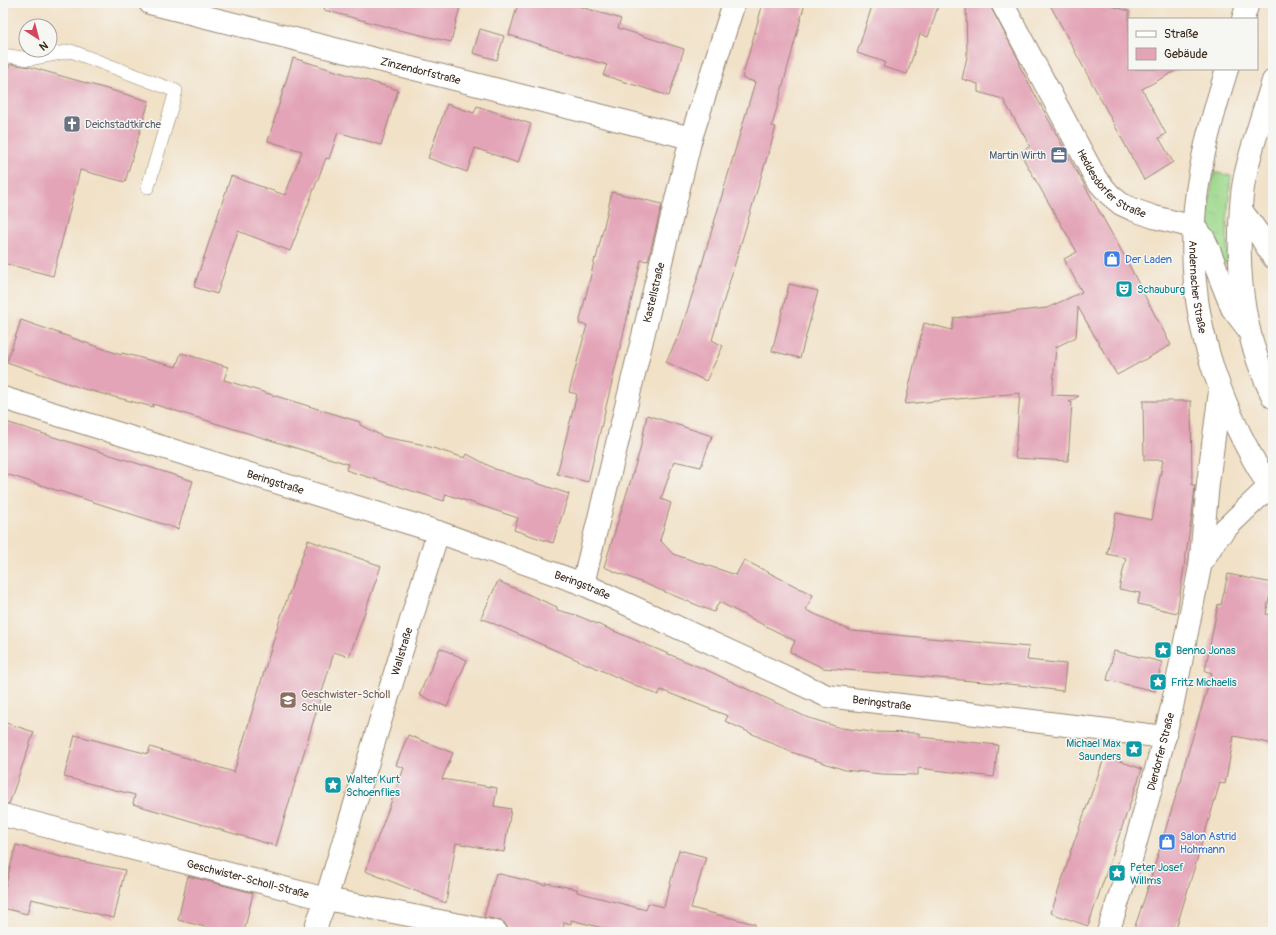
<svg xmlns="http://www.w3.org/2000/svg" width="1276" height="935" viewBox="0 0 1276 935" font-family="Pangolin,sans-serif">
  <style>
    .grass { fill: url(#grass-tufts); stroke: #6c8154 }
    .building { fill: #e3a4b7 }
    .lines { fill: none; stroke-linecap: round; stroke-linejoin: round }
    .service-casing { stroke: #968672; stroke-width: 14 }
    .minor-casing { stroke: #968672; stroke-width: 24 }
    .tertiary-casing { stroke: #968672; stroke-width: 24 }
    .service { stroke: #fff; stroke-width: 13 }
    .minor { stroke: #fff; stroke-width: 22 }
    .tertiary { stroke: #fff; stroke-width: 22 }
    .labels { text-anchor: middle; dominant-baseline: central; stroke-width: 3; stroke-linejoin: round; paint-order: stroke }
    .street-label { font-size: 11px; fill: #3b2a1e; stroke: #f6f6f2 }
    .worship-label { font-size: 11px; fill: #5b616d; stroke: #f6f6f2; text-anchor: start }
    .service-label { font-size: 11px; fill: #4e5e75; stroke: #f6f6f2; text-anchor: end }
    .shop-label { font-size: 11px; fill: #366cbe; stroke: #f6f6f2; text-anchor: start }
    .culture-label { font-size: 11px; fill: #0d838f; stroke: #f6f6f2; text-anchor: start }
    .education-label { font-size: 11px; fill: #785e54; stroke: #f6f6f2; text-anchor: start }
  </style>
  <defs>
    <pattern id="grass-tufts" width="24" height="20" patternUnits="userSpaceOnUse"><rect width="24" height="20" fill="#9cd88b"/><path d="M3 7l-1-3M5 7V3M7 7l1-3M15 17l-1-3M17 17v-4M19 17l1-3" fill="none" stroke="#87ba78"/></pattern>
  </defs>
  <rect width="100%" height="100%" fill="#f6f6f2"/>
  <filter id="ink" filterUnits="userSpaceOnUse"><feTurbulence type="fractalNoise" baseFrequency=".025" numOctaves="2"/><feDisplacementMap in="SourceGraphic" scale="8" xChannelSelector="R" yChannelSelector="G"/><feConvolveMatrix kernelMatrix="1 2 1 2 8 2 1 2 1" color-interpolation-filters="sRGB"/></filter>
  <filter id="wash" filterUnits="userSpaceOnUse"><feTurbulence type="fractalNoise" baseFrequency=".012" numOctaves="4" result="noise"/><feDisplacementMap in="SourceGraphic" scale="16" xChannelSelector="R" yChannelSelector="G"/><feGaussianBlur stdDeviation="0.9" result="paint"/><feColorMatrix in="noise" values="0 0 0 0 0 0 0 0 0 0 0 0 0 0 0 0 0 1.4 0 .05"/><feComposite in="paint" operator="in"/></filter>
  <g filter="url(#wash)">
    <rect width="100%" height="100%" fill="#f1e1c7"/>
    <polygon class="grass" points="1214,172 1231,176 1227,222 1228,263 1222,263 1209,240 1208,221 1210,196"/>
    <g id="blocks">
      <g class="building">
        <polygon points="325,3 461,3 451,42 395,29 324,10"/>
        <polygon points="518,3 568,3 621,19 618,28 684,49 669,96 603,75 607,65 509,35"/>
        <polygon points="763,3 805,3 772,126 776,127 712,340 723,346 706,381 666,362 680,333 702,264 755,82 742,78"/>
        <polygon points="873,3 939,3 928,37 920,34 907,74 883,67 885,62 857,53"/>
        <polygon points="966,3 989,3 990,6 1020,62 1019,65 1073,165 1125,257 1148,302 1171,345 1117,375 1078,307 1076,337 1056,347 1052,395 1079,396 1069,402 1072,402 1068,461 1015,458 1020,393 905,404 924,323 952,330 954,318 1047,308 1082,292 1064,259 1077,252 1020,153 1030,146 1003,99 978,92 978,84 962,79 967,57"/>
        <polygon points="1049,3 1110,3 1112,6 1129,11 1129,69 1179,69 1142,89 1166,134 1159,138 1173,162 1144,180"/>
        <polygon points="480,29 504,36 497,60 473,53"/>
        <polygon points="293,58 398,90 381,145 338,132 329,159 326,158 290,251 238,231 217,294 194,287 231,176 285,195 302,151 268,141"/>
        <polygon points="10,64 30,67 149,101 125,182 80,170 53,276 3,263 3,87"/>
        <polygon points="447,104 474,113 477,106 531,124 518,163 475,148 467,172 428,158"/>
        <polygon points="612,192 662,204 648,261 641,260 588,482 557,474 577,394 569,392 587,325 579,324 595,258 596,259"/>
        <polygon points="789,284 818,291 800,358 772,351"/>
        <polygon points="21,320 121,355 122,353 176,367 181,353 228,367 224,380 360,422 360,425 384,437 420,444 465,458 467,454 495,469 569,494 553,543 514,530 518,518 446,494 444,501 346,470 348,464 153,404 153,407 84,389 7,362"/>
        <polygon points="1143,401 1191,401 1192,485 1195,485 1192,515 1177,613 1138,604 1140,593 1119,589 1126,558 1107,554 1116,513 1152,520 1163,460 1144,460"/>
        <polygon points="647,415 712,436 701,467 674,461 661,499 671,503 660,540 673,554 736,575 744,560 813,595 806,610 852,631 1029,647 1027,660 1066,664 1063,691 1030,687 1030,686 823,668 790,652 795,641 719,602 714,612 604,567 640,450"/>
        <polygon points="3,421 193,481 178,529 3,473"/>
        <polygon points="308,540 381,566 349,657 334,652 276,846 133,804 135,795 64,777 75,735 148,754 150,747 234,772 279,622"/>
        <polygon points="1228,574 1272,583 1266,614 1273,615 1273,744 1234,736 1225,784 1220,783 1175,932 1133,932 1145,897 1180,782 1181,782 1184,766 1212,673 1205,671 1218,604 1221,605"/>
        <polygon points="498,581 557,607 557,610 576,615 711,672 806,717 841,728 872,732 919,733 919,737 998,745 994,777 918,768 918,775 881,774 845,770 791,752 725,721 728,716 661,690 658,695 481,618"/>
        <polygon points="440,648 467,660 447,707 419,695"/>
        <polygon points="1114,651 1162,662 1155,691 1107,680"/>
        <polygon points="3,722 34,732 9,804 3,803"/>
        <polygon points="408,735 453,753 442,779 497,788 494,806 511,809 504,852 456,843 446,903 365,871 404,768 396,765"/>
        <polygon points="1105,756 1142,769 1088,926 1051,913 1071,853 1070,853"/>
        <polygon points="16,845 65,858 125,870 114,918 31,899 27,914 3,908 3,895"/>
        <polygon points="679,850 706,857 691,908 755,924 754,932 618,932 571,920 571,924 564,922 563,932 508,932 508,928 504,922 498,920 484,917 496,873 546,885 546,883 577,889 577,892 646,910 648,903 664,907"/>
        <polygon points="188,876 253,893 244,932 212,932 213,929 178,920"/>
      </g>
    </g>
  </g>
  <g filter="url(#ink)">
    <use href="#blocks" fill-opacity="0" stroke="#968672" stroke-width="1"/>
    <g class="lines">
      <g class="service-casing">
        <polyline id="service" points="3,55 29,59 71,51 176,91 148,187"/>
      </g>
      <g class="minor-casing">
        <g id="minor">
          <path id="s1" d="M150 3 691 138"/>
          <path id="s2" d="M1002 3 1096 179 1110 195 1121 204 1134 210 1154 217 1194 227 1203 237 1207 245 1232 308 1248 329"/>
          <polyline points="1241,210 1261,237 1273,257"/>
          <path id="s3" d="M3 398 438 532 583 584 827 696 1165 737"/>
          <path id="s4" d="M583 584 691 138 734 3"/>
          <path id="s5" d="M3 815 326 899 496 932"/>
          <path id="s6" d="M314 932 326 899 438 532"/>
        </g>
      </g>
      <g class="tertiary-casing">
        <g id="tertiary">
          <polyline points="1243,19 1248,3"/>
          <path id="s7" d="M1227 69C1213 114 1200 160 1195 207 1185 314 1217 403 1273 493"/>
          <path d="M1273 81C1263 114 1251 147 1244 181 1241 198 1240 217 1240 235 1238 292 1248 346 1273 397"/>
          <polyline points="1202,562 1216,539 1226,528 1273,483"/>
          <path id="s8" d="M1108 932 1128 870 1153 781 1172 707 1200 567 1208 483 1220 391"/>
        </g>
      </g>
      <use href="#service" class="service"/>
      <use href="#minor" class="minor"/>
      <use href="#tertiary" class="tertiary"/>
    </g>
  </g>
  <defs>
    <g id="church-square" transform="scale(0.9)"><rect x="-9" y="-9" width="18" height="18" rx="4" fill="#6b7280" stroke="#f6f6f2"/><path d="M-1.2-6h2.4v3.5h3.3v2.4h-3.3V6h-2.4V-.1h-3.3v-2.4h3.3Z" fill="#fff"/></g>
    <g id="office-square" transform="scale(0.9)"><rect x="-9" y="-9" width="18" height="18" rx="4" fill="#5c6f8a" stroke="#f6f6f2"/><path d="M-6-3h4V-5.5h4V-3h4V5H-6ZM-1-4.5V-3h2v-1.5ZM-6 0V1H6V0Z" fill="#fff"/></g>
    <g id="shop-square" transform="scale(0.9)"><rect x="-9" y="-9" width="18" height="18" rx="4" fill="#3f7fe0" stroke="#f6f6f2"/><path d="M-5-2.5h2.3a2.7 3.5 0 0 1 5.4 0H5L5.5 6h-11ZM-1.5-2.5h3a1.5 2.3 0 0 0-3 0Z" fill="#fff"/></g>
    <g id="theatre-square" transform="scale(0.9)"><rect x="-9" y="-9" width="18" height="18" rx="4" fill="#0f9aa8" stroke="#f6f6f2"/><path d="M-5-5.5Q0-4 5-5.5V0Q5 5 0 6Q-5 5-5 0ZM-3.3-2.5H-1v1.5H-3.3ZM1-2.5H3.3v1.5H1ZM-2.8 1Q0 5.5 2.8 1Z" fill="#fff"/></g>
    <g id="sight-square" transform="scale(0.9)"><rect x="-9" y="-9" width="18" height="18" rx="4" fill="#0f9aa8" stroke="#f6f6f2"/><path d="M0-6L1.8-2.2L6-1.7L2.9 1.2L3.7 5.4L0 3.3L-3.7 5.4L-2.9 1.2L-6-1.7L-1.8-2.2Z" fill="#fff"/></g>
    <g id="school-square" transform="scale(0.9)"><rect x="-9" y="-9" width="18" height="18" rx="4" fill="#8d6e63" stroke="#f6f6f2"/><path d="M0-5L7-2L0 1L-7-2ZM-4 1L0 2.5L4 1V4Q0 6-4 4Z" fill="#fff"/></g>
  </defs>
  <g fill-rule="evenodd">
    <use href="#church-square" x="72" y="124"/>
    <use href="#office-square" x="1059" y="155"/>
    <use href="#shop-square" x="1112" y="259"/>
    <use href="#theatre-square" x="1124" y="289"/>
    <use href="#sight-square" x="1163" y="650"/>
    <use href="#sight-square" x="1158" y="682"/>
    <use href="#school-square" x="288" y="700"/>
    <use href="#sight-square" x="1134" y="749"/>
    <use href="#sight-square" x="333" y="785"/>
    <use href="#shop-square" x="1167" y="842"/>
    <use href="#sight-square" x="1117" y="873"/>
  </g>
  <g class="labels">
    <g class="street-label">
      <text stroke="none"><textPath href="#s1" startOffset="279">Zinzendorfstraße</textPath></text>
      <text stroke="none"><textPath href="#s2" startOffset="214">Heddesdorfer Straße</textPath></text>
      <text stroke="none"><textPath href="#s7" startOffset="222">Andernacher Straße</textPath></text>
      <text stroke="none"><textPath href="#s4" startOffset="300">Kastellstraße</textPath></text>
      <text stroke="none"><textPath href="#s3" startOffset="285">Beringstraße</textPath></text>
      <text stroke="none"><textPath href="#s3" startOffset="609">Beringstraße</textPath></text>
      <text stroke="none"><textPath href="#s6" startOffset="294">Wallstraße</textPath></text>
      <text stroke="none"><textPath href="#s3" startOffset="933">Beringstraße</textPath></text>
      <text stroke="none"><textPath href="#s8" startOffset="188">Dierdorfer Straße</textPath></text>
      <text stroke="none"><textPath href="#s5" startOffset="253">Geschwister-Scholl-Straße</textPath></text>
    </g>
    <g class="worship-label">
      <text x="85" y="124">Deichstadtkirche</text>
    </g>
    <g class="service-label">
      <text x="1046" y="155">Martin Wirth</text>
    </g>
    <g class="shop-label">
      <text x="1125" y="259">Der Laden</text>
      <text x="1180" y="836">Salon Astrid<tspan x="1180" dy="13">Hohmann</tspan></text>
    </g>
    <g class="culture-label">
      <text x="1137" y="289">Schauburg</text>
      <text x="1176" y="650">Benno Jonas</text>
      <text x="1171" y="682">Fritz Michaelis</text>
      <text x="1121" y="743" text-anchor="end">Michael Max<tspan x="1121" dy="13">Saunders</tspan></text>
      <text x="346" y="779">Walter Kurt<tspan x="346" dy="13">Schoenflies</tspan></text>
      <text x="1130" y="867">Peter Josef<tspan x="1130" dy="13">Willms</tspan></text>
    </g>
    <g class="education-label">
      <text x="301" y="694">Geschwister-Scholl<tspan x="301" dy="13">Schule</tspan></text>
    </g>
  </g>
  <rect width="1276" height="935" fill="none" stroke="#f6f6f2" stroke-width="16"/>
  <rect x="1128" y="18" width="130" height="52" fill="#f6f6f2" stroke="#aba49d"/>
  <rect x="1136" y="31" width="20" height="6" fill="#ffffff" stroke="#aba49d"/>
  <text x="1164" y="38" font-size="12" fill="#3b2a1e">Straße</text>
  <rect x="1136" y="48" width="20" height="12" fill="#e3a4b7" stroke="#aba49d"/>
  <text x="1164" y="58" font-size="12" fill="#3b2a1e">Gebäude</text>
  <g transform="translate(38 38) rotate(144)"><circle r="19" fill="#f6f6f2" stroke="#aba49d"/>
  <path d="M0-3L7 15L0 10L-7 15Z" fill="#d1495b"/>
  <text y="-6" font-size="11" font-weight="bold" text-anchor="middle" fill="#3b2a1e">N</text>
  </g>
</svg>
